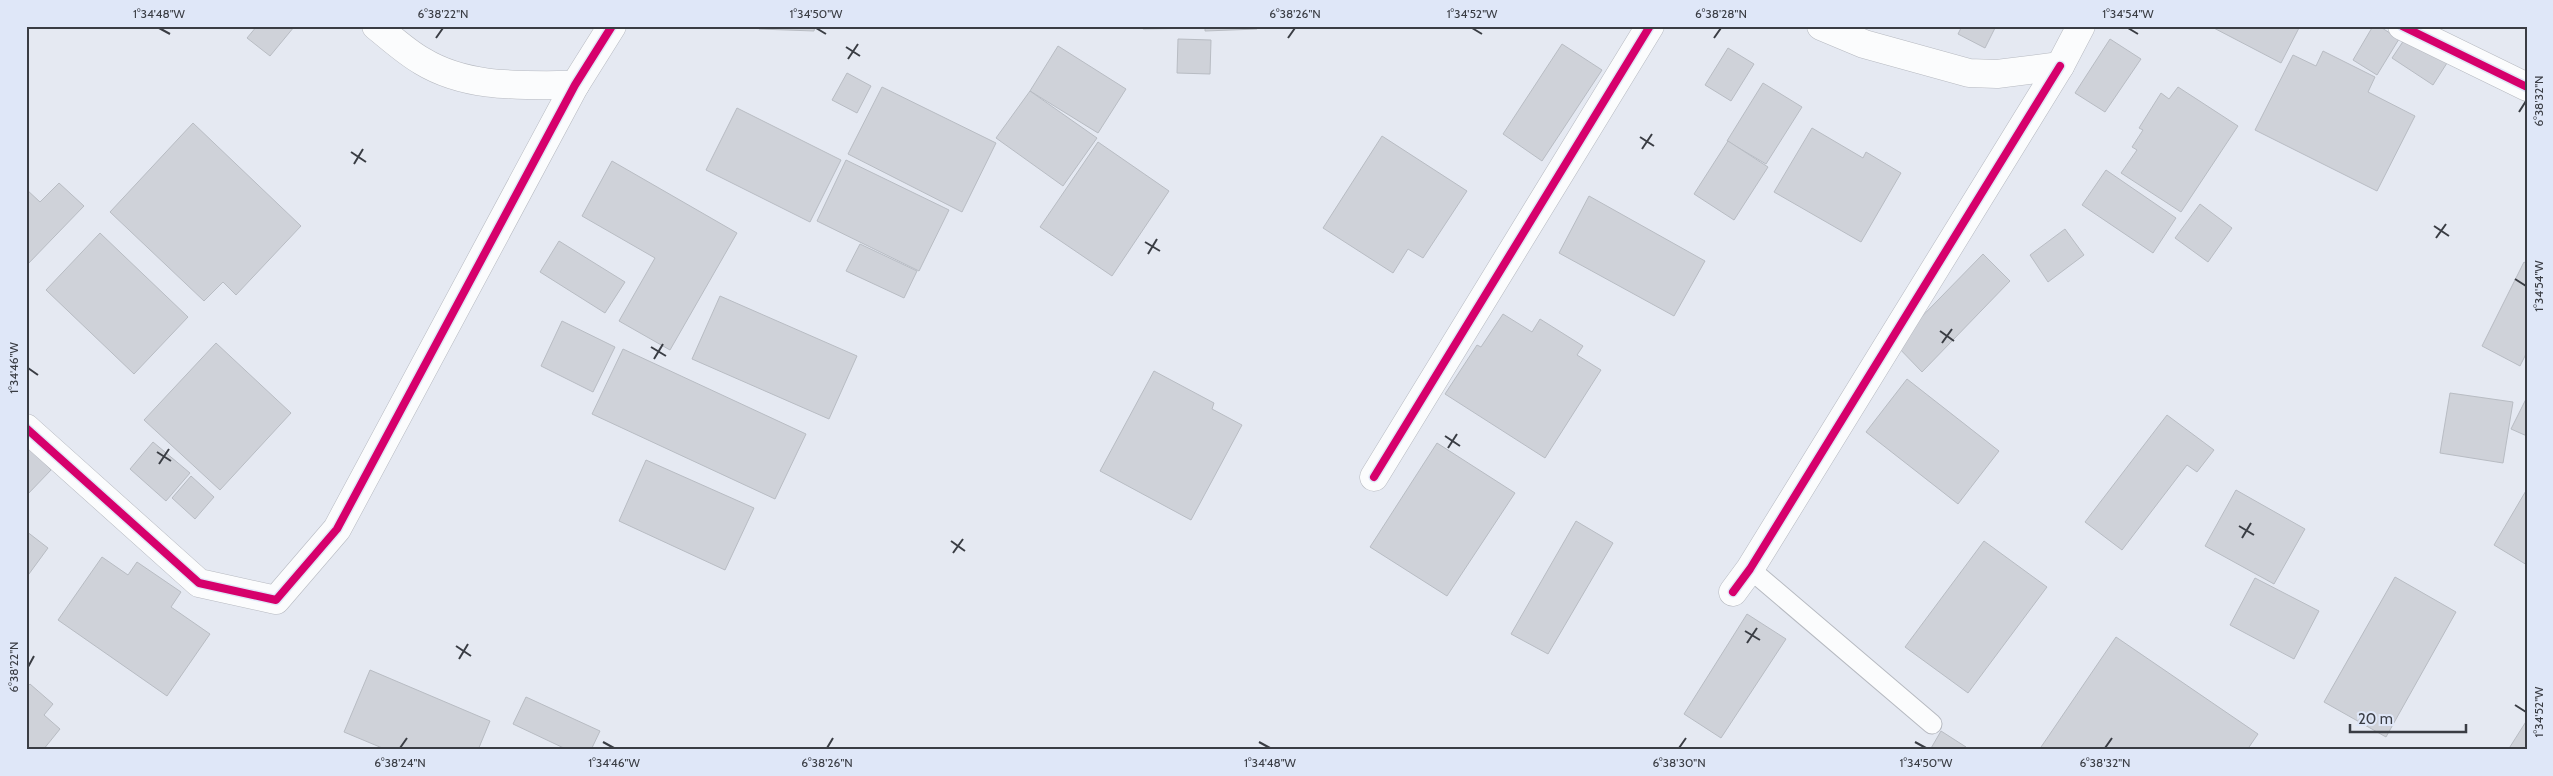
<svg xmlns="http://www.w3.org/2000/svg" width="2553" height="776" viewBox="0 0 2553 776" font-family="Cabin,sans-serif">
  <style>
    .building { fill: #cfd2d9; stroke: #b8bcc3 }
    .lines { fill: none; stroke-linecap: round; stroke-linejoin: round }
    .service-casing { stroke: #b6b9c0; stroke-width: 21 }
    .minor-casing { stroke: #b6b9c0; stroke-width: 29 }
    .service { stroke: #fbfcfd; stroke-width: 19 }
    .minor { stroke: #fbfcfd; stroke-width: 28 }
    .cycleway-casing { stroke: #dfe7f8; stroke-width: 11 }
    .cycleway { stroke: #d6006c; stroke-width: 8 }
    .ticks { fill: none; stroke: #3a3d44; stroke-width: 2 }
    .neatline { fill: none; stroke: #3a3d44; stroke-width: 2 }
    .ticks-label { font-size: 12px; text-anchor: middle; fill: #3a3d44 }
  </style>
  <rect width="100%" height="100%" fill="#e5e9f2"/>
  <g class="building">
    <polygon points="257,26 292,26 294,27 270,56 247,38"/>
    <polygon points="760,26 815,26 814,31 759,29"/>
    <polygon points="1143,26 1202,26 1202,28 1143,29"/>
    <polygon points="1205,26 1257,26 1257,29 1205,31"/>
    <polygon points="1962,26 1996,26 1985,48 1958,34"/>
    <polygon points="2210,26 2300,26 2281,63"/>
    <polygon points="2373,26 2379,26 2399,39 2377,75 2353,60"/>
    <polygon points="2406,37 2447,63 2433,85 2392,58"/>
    <polygon points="1178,39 1211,40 1210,74 1177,73"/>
    <polygon points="2110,39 2141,59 2105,112 2075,93"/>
    <polygon points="1562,44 1602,70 1542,161 1503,134"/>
    <polygon points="1058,46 1126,89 1098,133 1030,91"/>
    <polygon points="1728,48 1754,64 1731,101 1705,85"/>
    <polygon points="2323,51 2375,77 2368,92 2415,116 2377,191 2255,130 2293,55 2316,66"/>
    <polygon points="847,73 871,86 857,113 832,100"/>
    <polygon points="1763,83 1802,107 1766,164 1727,141"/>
    <polygon points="882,87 996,143 962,212 848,154"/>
    <polygon points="2178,87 2238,126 2181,212 2121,173 2137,150 2132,147 2143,130 2139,128 2161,93 2169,99"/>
    <polygon points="1030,91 1097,138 1063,186 996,138"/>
    <polygon points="737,108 841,160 810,222 706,170"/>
    <polygon points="193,123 301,226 236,295 223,282 204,301 110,212"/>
    <polygon points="1812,128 1863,158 1866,152 1901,173 1861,242 1774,192"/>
    <polygon points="1382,136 1467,191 1423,258 1408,249 1393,273 1323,228"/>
    <polygon points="1728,141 1768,167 1734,220 1694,194"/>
    <polygon points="1098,142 1169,191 1112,276 1040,227"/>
    <polygon points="846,160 949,210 919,271 817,221"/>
    <polygon points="612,161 737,233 670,350 619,321 655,258 582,216"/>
    <polygon points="2106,170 2176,218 2153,253 2082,205"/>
    <polygon points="59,183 84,206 26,266 26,189 40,202"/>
    <polygon points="1589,196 1705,261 1674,316 1559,253"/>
    <polygon points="2200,204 2232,228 2208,262 2175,238"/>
    <polygon points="2065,229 2084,255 2048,282 2030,255"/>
    <polygon points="100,233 188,317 134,374 46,290"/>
    <polygon points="559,241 625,282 605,313 540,272"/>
    <polygon points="860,244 917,271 904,298 846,271"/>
    <polygon points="1983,254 2010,281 1922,372 1895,344"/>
    <polygon points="2524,262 2527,264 2527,352 2520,366 2482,346"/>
    <polygon points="720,296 857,356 829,419 692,359"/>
    <polygon points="1503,314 1532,332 1540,319 1583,346 1577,355 1601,370 1545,458 1445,394 1477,345 1481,347"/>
    <polygon points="562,321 615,347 593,392 541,366"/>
    <polygon points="216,343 291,413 220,490 144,420"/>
    <polygon points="623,349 806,434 775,499 592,414"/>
    <polygon points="1154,371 1214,403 1212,409 1242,425 1191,520 1100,471"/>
    <polygon points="1907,379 1999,451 1958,504 1866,432"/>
    <polygon points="2450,393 2513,402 2503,463 2440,453"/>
    <polygon points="2527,397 2527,436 2511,429"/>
    <polygon points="2167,415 2214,450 2197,472 2187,465 2122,550 2085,522"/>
    <polygon points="153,442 190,473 166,501 130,469"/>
    <polygon points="1437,443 1515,493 1447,596 1370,547"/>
    <polygon points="26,445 51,470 26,496"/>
    <polygon points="646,460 754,508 725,570 619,521"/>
    <polygon points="191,476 214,497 195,519 172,498"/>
    <polygon points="2527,489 2527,565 2494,545"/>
    <polygon points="2236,490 2305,529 2274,584 2205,546"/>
    <polygon points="1576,521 1613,543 1548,654 1511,634"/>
    <polygon points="26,531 48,548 26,578"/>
    <polygon points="1984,541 2047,587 1968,693 1905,647"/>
    <polygon points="102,557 128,575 137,562 181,592 171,607 210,634 167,696 58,620"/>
    <polygon points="2395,577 2456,612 2386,737 2324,702"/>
    <polygon points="2255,578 2319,611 2294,659 2230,625"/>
    <polygon points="1747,614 1786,639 1721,738 1684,714"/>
    <polygon points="2116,637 2258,734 2247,750 2039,750"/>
    <polygon points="370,670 490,721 478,750 387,750 344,732"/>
    <polygon points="30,684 53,704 44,715 60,729 43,750 26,750 26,688"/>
    <polygon points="526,697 600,731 591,750 568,750 513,724"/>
    <polygon points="2527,720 2527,750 2508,750"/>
    <polygon points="1941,731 1966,747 1964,750 1930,750"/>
  </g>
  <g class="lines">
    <g class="service-casing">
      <polyline id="service" points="1750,569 1932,724"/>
    </g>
    <g class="minor-casing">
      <g id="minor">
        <path d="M376 26C391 38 406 52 422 61 468 89 523 85 575 85"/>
        <polyline points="1821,26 1864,44 1969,73 1997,74 2060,66 2081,26"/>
        <polyline points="2402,26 2527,87"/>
        <polyline points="26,428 199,583 276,600 337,529 575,85 612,26"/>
        <polyline points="1374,477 1650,26"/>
        <polyline points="1733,592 1750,569 2060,66"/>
      </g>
    </g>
    <use href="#service" class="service"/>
    <use href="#minor" class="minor"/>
    <g class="cycleway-casing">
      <g id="cycleway">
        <polyline points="2402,26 2527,87"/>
        <polyline points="26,428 199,583 276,600 337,529 575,85 612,26"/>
        <polyline points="1374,477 1650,26"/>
        <polyline points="1733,592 1750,569 2060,66"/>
      </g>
    </g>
    <use href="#cycleway" class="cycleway"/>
  </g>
  <path class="ticks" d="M159 28 170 34M816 28 826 34M1472 28 1482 34M2128 28 2138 34M436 38 443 28M1288 38 1295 28M1714 38 1721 28M846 47 860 56M848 59 858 44M2519 112 2526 101M1640 137 1654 146M1642 149 1652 134M351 152 366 162M354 164 363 149M2434 226 2449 236M2436 238 2446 224M1145 242 1160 251M1148 254 1157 239M2515 279 2526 286M1940 331 1954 341M1942 343 1952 329M651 347 666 356M654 359 663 344M28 368 38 375M1445 436 1460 446M1448 448 1457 434M157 452 171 461M159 464 169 449M2239 526 2254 535M2242 538 2251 523M951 541 965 551M953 553 963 539M1745 631 1760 640M1747 643 1757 628M456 646 471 656M459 659 468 644M28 667 34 656M2515 705 2526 712M603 742 614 748M1259 742 1270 748M1915 742 1926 748M400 748 407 738M827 748 833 738M1679 748 1686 738M2105 748 2112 738"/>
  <rect width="2553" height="776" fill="none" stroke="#dfe7f8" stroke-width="55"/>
  <path d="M2350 724v8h116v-8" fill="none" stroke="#3a3d44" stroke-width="2.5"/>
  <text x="2358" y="724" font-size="15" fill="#3a3d44" stroke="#dfe7f8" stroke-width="4" paint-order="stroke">20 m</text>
  <rect x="28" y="28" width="2498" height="720" class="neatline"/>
  <g class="ticks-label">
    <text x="159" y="18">1°34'48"W</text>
    <text x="443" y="18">6°38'22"N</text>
    <text x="816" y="18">1°34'50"W</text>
    <text x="1295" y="18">6°38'26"N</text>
    <text x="1472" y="18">1°34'52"W</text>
    <text x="1721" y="18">6°38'28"N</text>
    <text x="2128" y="18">1°34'54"W</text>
    <text transform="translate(2539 101) rotate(-90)" y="4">6°38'32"N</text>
    <text transform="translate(2539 286) rotate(-90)" y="4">1°34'54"W</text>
    <text transform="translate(14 368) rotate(-90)" y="4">1°34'46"W</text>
    <text transform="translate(14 667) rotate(-90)" y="4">6°38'22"N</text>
    <text transform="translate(2539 712) rotate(-90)" y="4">1°34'52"W</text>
    <text x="400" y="767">6°38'24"N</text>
    <text x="614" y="767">1°34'46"W</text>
    <text x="827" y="767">6°38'26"N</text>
    <text x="1270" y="767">1°34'48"W</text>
    <text x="1679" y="767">6°38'30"N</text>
    <text x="1926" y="767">1°34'50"W</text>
    <text x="2105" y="767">6°38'32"N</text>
  </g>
</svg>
